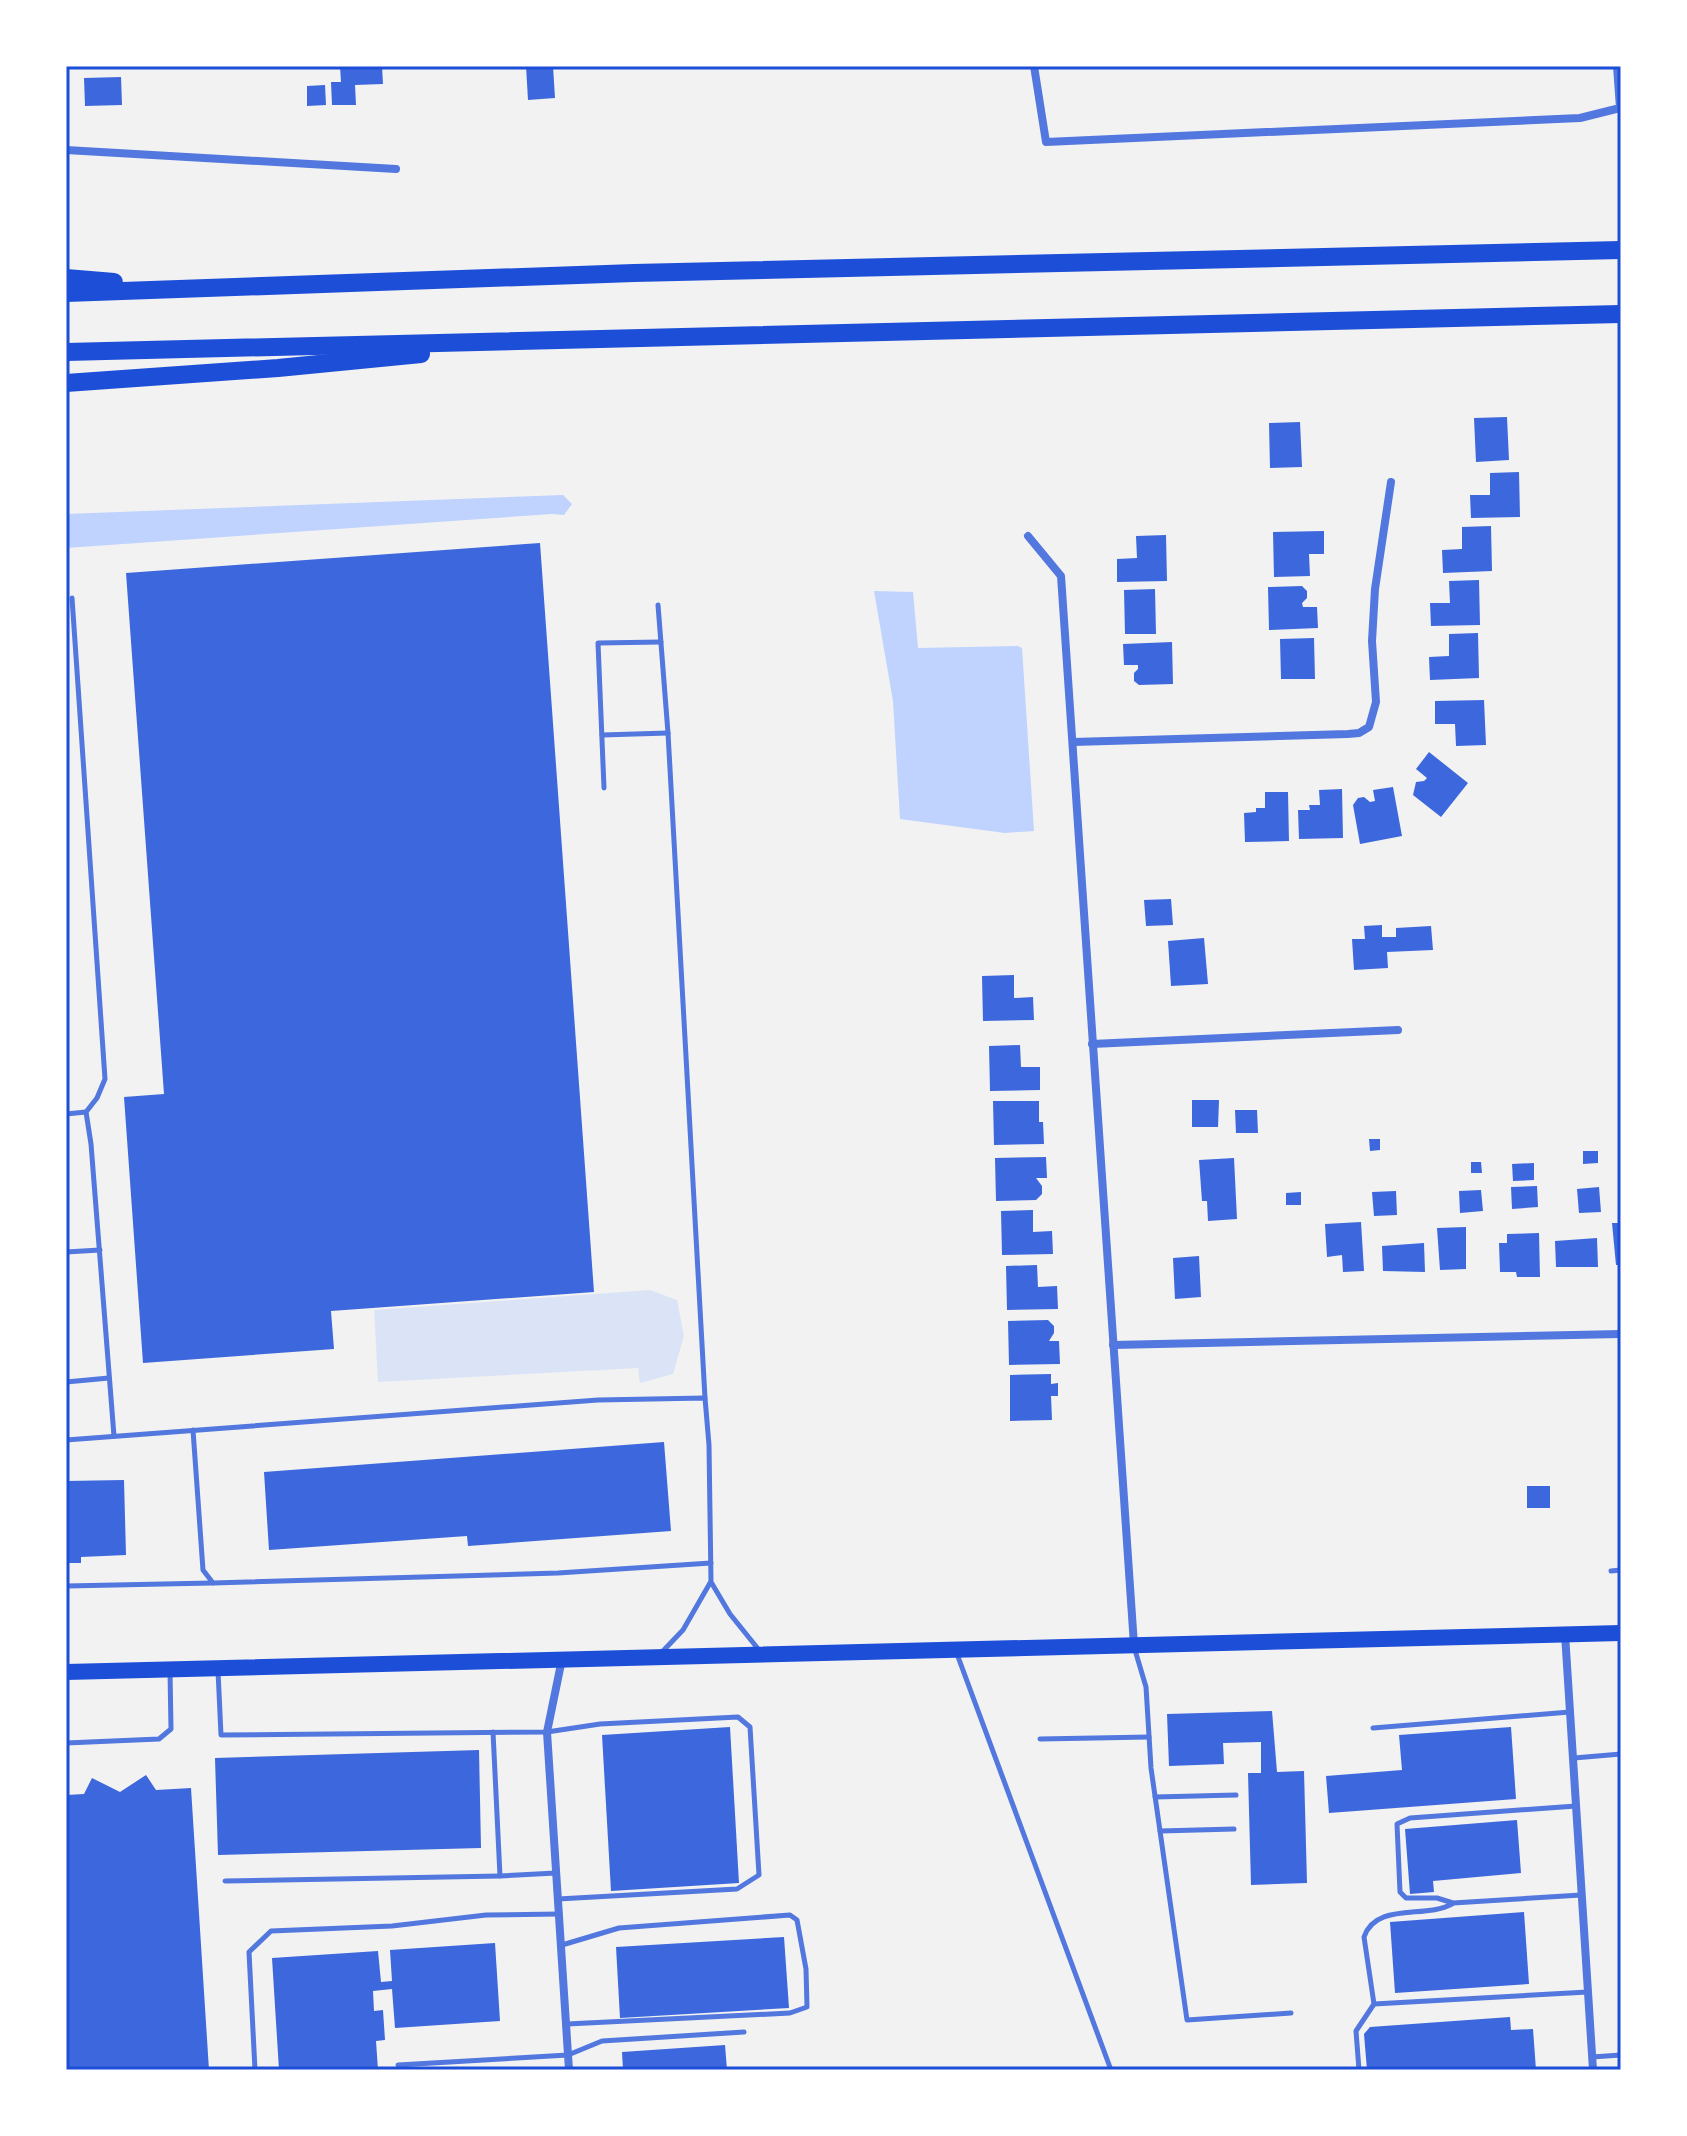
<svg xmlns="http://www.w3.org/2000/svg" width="1687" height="2136" viewBox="0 0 1687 2136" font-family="'Playfair Display',serif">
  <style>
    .green { fill: #dbe4f7 }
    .water { fill: #bfd3fe }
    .building { fill: #3d67dc }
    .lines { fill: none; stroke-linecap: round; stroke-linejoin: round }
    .service { stroke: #5277de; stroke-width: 5 }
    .minor { stroke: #5277de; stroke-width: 8 }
    .primary { stroke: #1d4ed8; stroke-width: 16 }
    .motorway { stroke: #1d4ed8; stroke-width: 18 }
    .neatline { fill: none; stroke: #1d4ed8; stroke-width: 3 }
  </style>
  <rect width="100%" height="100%" fill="#f2f2f2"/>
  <polygon class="green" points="650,1290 677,1300 684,1336 673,1374 640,1383 638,1368 378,1382 374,1310"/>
  <g class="water">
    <polygon points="563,495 572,504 564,515 552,514 66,548 66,514"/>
    <polygon points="874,591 913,592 918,648 1018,646 1022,648 1034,831 1005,833 900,819 893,701"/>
  </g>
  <g class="building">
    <polygon points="340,66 382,66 383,84 355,85 356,105 332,105 331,82 341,82"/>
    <polygon points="526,66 553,66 555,98 528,100"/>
    <polygon points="121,77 122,105 85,106 84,78"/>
    <polygon points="325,85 326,105 307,106 307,86"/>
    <polygon points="1507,417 1509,460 1476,462 1474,418"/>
    <polygon points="1300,422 1302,467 1270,468 1269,423"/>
    <polygon points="1519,472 1520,517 1471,518 1470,495 1490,495 1490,473"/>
    <polygon points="1491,526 1492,571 1443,573 1442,550 1462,549 1462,527"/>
    <polygon points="1324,531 1324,554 1309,554 1310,576 1274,577 1273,532"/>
    <polygon points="1166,535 1167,581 1117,582 1117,559 1137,558 1136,536"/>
    <polygon points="540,543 594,1292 331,1311 334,1349 143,1363 124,1097 164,1094 126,573"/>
    <polygon points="1479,580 1480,625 1431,626 1430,603 1450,603 1449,581"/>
    <polygon points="1302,586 1307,591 1307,598 1302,603 1303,607 1317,607 1318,628 1269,630 1268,587"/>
    <polygon points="1155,589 1156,634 1125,634 1124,590"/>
    <polygon points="1478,633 1479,678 1430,680 1429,657 1449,656 1449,634"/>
    <polygon points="1314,638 1315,679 1281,679 1280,639"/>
    <polygon points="1172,642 1173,684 1139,685 1134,681 1134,673 1138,669 1138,665 1124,665 1123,644"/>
    <polygon points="1484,700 1486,745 1456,746 1455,724 1435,724 1435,701"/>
    <polygon points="1429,752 1468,783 1441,817 1413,795 1416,782 1424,781 1427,778 1416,769"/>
    <polygon points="1393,787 1402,836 1360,844 1353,805 1358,798 1364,797 1370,802 1375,801 1373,790"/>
    <polygon points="1342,789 1343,838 1299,839 1298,810 1310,810 1309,805 1320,805 1319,790"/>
    <polygon points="1265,792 1288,792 1289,841 1245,842 1244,813 1256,812 1256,808 1265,808"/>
    <polygon points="1171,899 1173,925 1146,926 1144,900"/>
    <polygon points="1382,925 1382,937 1396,937 1396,928 1431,926 1433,950 1387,952 1388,968 1354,970 1352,939 1365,939 1364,926"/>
    <polygon points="1204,938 1208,984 1171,986 1168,941"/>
    <polygon points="1014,975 1014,998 1033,997 1034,1020 983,1021 982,976"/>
    <polygon points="1020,1045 1021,1067 1040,1067 1040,1090 990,1091 989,1046"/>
    <polygon points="1192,1100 1219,1100 1218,1127 1192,1127"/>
    <polygon points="993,1101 1039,1101 1039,1122 1043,1122 1044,1144 994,1145"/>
    <polygon points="1235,1110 1257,1110 1258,1133 1236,1133"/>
    <polygon points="1369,1139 1380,1139 1380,1150 1370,1151"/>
    <polygon points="1583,1151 1598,1151 1598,1163 1583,1164"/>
    <polygon points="1046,1157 1047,1178 1036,1178 1042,1186 1042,1194 1036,1200 996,1201 995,1158"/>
    <polygon points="1234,1158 1237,1219 1208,1221 1207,1201 1202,1201 1199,1160"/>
    <polygon points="1471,1162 1481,1162 1482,1173 1471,1173"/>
    <polygon points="1534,1163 1534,1180 1513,1181 1512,1164"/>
    <polygon points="1537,1186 1538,1207 1512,1209 1511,1187"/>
    <polygon points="1599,1187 1601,1212 1579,1213 1577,1189"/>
    <polygon points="1481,1190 1483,1211 1460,1213 1459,1191"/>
    <polygon points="1396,1191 1397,1215 1374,1216 1372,1192"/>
    <polygon points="1301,1192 1301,1205 1286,1205 1286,1193"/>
    <polygon points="1033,1210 1033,1232 1052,1231 1053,1254 1002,1255 1001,1211"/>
    <polygon points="1361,1222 1364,1271 1343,1272 1342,1255 1327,1257 1325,1224"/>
    <polygon points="1612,1223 1621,1223 1621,1265 1616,1265"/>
    <polygon points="1466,1227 1466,1269 1440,1270 1437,1228"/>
    <polygon points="1539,1233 1540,1277 1517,1277 1516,1272 1500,1272 1499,1243 1507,1243 1507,1234"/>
    <polygon points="1597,1238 1598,1267 1556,1267 1555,1241"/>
    <polygon points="1424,1243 1425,1272 1383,1271 1382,1246"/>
    <polygon points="1199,1256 1201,1297 1175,1299 1173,1258"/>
    <polygon points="1037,1265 1038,1287 1057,1286 1058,1309 1007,1310 1006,1266"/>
    <polygon points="1048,1320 1054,1326 1054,1333 1049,1341 1059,1341 1060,1364 1009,1365 1008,1321"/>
    <polygon points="1051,1374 1051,1384 1058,1383 1058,1396 1051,1396 1052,1420 1010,1421 1010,1375"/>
    <polygon points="664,1442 671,1531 468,1546 467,1536 269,1550 264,1472"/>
    <polygon points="124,1480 126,1555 81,1557 81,1563 66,1563 66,1481"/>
    <rect x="1527" y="1486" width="23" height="22"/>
    <polygon points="1272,1711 1277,1772 1304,1771 1307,1883 1251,1885 1248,1773 1261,1773 1261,1742 1223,1743 1224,1764 1169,1766 1167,1714"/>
    <polygon points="730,1727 739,1883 611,1891 602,1735"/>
    <polygon points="1511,1727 1516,1799 1329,1813 1326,1776 1402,1770 1399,1735"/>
    <polygon points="479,1750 481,1848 218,1855 215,1758"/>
    <polygon points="146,1775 156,1790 191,1788 209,2070 66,2070 66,1795 84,1794 92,1778 120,1792"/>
    <polygon points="1517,1820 1521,1873 1433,1881 1434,1892 1410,1894 1405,1829"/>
    <polygon points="1524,1912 1529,1984 1395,1993 1390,1922"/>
    <polygon points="784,1937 789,2008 620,2018 616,1947"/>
    <polygon points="495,1943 500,2021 395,2028 392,1989 373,1991 374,2011 383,2010 385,2040 376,2041 378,2070 279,2070 272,1958 378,1951 381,1982 392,1981 390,1950"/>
    <polygon points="1510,2017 1511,2030 1533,2029 1536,2070 1367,2070 1364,2034 1370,2027"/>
    <polygon points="725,2045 727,2070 623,2070 622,2052"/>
  </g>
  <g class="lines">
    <g class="service">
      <polyline points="72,598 105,1079 97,1098 86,1112 91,1144 114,1436"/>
      <polyline points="658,605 668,733 705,1398"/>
      <polyline points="602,735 668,733"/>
      <polyline points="604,788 598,643 661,642"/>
      <polyline points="66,1114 86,1112"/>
      <polyline points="66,1252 100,1250"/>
      <polyline points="66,1382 109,1378"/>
      <polyline points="193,1430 203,1570 213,1583 558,1573 711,1563"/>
      <polyline points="66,1440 598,1400 705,1398 709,1445 711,1582 730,1614 759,1650"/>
      <polyline points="1611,1571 1621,1570"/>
      <polyline points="66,1586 212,1583"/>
      <polyline points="1135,1650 1146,1687 1151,1768 1187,2020 1291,2013"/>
      <polyline points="661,1653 683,1630 710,1583"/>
      <polyline points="957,1654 1111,2070"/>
      <polyline points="218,1671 221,1735 547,1732 600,1724 738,1717 750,1727 759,1875 737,1889 558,1899"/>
      <polyline points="1373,1728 1570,1712"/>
      <polyline points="493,1732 500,1876 556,1873"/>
      <polyline points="1040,1739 1149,1737"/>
      <polyline points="66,1743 159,1739 171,1729 170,1671"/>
      <polyline points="1574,1758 1621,1754"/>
      <polyline points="1155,1797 1236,1795"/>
      <polyline points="1576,1806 1410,1818 1397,1824 1400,1892 1406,1898 1437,1898 1453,1903 1581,1895"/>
      <polyline points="1160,1831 1234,1829"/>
      <polyline points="225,1881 500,1876"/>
      <path d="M1452 1904C1425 1919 1376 1902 1364 1937L1374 2004 1588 1992"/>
      <polyline points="562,1945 619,1928 790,1915 797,1920 806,1969 807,2007 790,2013 567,2024"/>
      <polyline points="1592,2057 1621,2055"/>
      <polyline points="398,2065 568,2055 602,2041 744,2032"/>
      <polyline points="255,2070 249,1952 271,1931 392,1926 486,1915 560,1914"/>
      <polyline points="1359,2070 1356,2031 1374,2004"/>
    </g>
    <g class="minor">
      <polyline points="1034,66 1046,142 1580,118 1620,108 1617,66"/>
      <polyline points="66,150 396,169"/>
      <polyline points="1028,536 1061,576 1134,1645"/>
      <polyline points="1073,742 1348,734 1359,733 1369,727 1376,702 1372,641 1375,589 1391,482"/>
      <polyline points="1092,1044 1398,1030"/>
      <polyline points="1113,1345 1621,1334"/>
      <polyline points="1565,1634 1593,2070"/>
      <polyline points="562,1659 547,1732 569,2070"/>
    </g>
    <polyline class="primary" points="66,1672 1621,1633"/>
    <g class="motorway">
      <polyline points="66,278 114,282"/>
      <polyline points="66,293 634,273 1621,250"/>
      <polyline points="66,352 1621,314"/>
      <polyline points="66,383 278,368 421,354"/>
    </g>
  </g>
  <rect width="1687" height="2136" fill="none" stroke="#ffffff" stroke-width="136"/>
  <rect x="68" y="68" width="1551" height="2000" class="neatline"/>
</svg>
